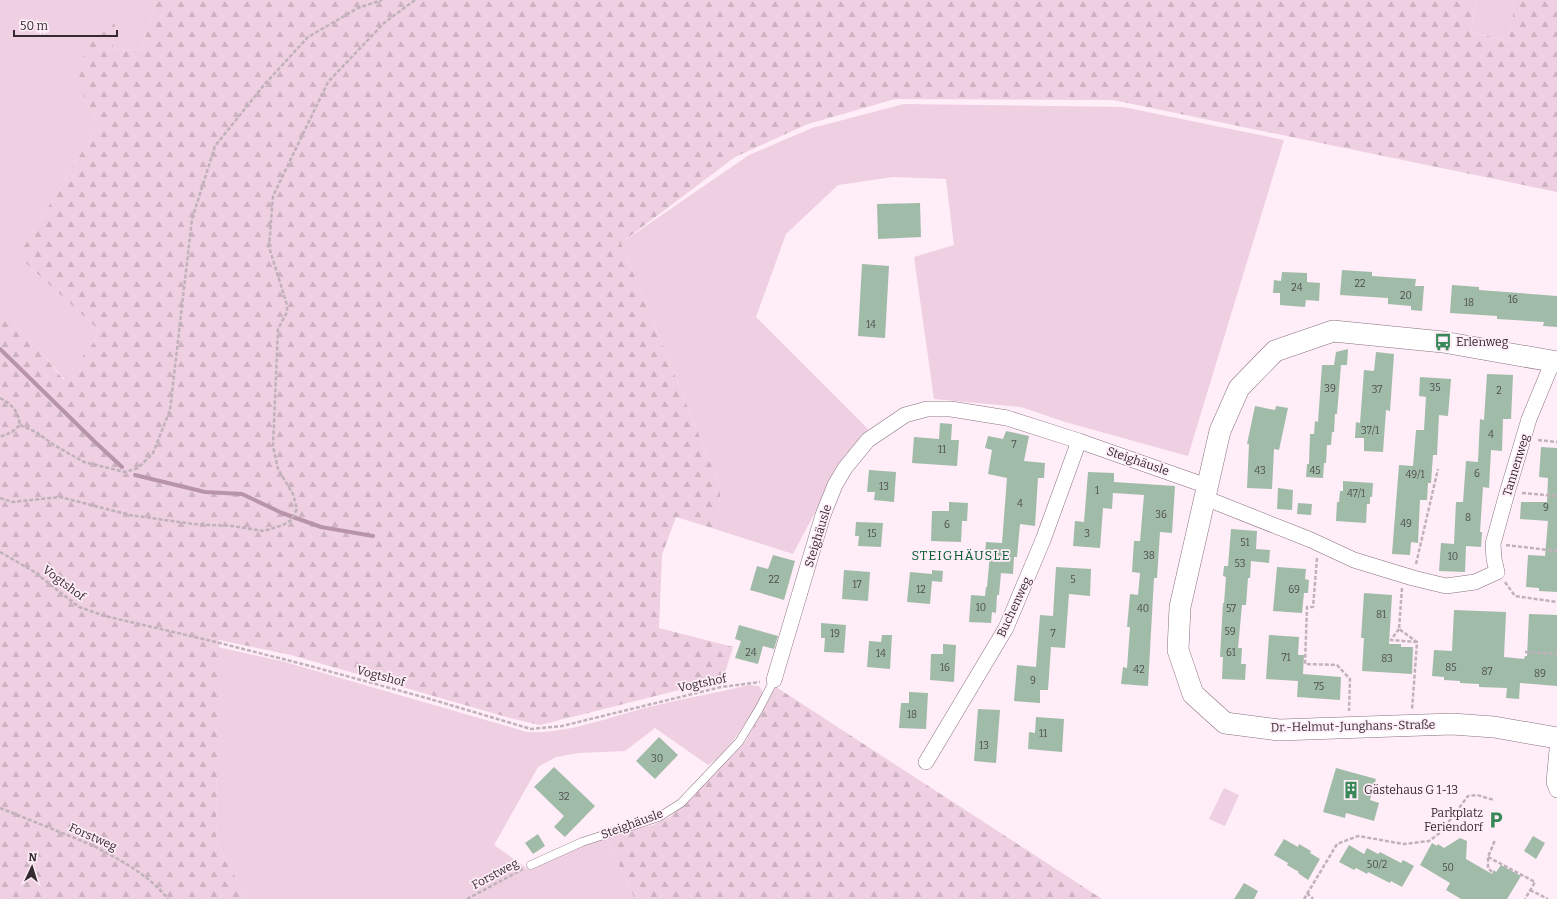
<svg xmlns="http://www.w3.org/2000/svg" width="1557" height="899" viewBox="0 0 1557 899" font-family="Bitter,serif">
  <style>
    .green { fill: #eed0e2 }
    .forest { fill: url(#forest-firs) }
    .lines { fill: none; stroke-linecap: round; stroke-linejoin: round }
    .stream { stroke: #b894a9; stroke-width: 4 }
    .building { fill: #a1bba9 }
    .lane-casing { stroke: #89707f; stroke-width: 9 }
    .street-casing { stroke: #89707f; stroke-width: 16 }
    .secondary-casing { stroke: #89707f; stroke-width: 22 }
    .path { stroke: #c1b1ba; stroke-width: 2.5; stroke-dasharray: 4 2; stroke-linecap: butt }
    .lane { stroke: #fff; stroke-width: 8 }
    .street { stroke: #fff; stroke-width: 15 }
    .secondary { stroke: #fff; stroke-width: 21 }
    .labels { text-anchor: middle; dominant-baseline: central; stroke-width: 3.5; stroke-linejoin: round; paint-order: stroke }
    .number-label { font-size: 10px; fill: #4f4e4e }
    .poi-label { font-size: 12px; fill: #342a30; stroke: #ffedf7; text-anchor: start }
    .street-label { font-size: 12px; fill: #342a30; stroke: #ffedf7 }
    .neighbourhood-label { font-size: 13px; letter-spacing: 1px; fill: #055a32; stroke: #ffedf7 }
  </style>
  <defs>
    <pattern id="forest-firs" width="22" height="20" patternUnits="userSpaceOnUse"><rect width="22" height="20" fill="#eed0e2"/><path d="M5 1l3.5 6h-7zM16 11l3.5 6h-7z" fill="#cdb3c2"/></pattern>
  </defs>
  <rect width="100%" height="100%" fill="#ffedf7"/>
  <g class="green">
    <polygon points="0,0 156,0 142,49 126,51 113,48 114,24 85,100 97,122 93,134 18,256 99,330 94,342 65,380 41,352 0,308"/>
    <polygon points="1476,0 1515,0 1509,41 1471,32"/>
    <polygon points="904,104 1123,107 1284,140 1188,456 1065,422 1021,407 934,399 914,257 954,245 946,179 893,177 838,185 786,234 756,317 868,429 831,482 793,554 715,529 721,489 621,243 749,155 812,128"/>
    <path d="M218 647 285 662 527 732C565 735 615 715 653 706 685 698 717 693 749 685L759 686 762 691V698L725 753 708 765 655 728 625 751 578 753 556 757 538 767 494 845 528 869 605 836 635 899H247L216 841Z"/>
    <polygon points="1224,788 1239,795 1225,826 1209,819"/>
  </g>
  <g class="forest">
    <polygon points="156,0 1476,0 1471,32 1509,41 1515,0 1557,0 1557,192 1113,100 895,99 808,124 735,157 621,243 721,489 715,529 676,517 662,555 659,628 733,647 723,679 540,725 510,718 291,655 219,640 216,841 247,899 0,899 0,308 41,352 64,380 94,342 99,330 18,256 93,134 97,122 85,100 79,78 88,40 96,26 107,20 115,24 113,48 126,51 142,49"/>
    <polygon points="776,687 1102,899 635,899 605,836 653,825 670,817 684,805 745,742"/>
  </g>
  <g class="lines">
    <g class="stream">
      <polyline points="0,349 95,442 122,467"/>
      <polyline points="135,475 205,492 242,494 282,513 321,527 373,536"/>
    </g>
  </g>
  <g class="building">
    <polygon points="920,203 921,237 878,239 877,204"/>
    <polygon points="862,264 889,266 885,338 858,336"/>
    <polygon points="1342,270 1372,272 1372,276 1416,279 1415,286 1424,286 1422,311 1411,310 1411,306 1388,304 1388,298 1340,295"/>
    <polygon points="1282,272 1307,273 1307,282 1320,283 1319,301 1306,300 1305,307 1280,305 1280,293 1273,293 1274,280 1281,281"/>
    <polygon points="1452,285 1479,287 1479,290 1557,296 1557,327 1543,326 1544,322 1497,319 1497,316 1450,313"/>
    <polygon points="1348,349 1347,365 1341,365 1337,414 1335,414 1334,432 1332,432 1331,445 1327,445 1326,463 1324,463 1323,478 1306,477 1307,464 1309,464 1310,434 1314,434 1315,421 1318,422 1322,365 1334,365 1336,352"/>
    <polygon points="1376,352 1394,354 1390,411 1386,410 1383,452 1364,451 1364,438 1355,438 1356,422 1360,423 1364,370 1374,371"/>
    <polygon points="1487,374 1513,375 1511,419 1503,419 1502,451 1491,450 1489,488 1483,487 1480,532 1482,532 1481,547 1466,546 1465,572 1439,571 1441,543 1454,544 1456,502 1463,502 1466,461 1478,462 1480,419 1484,420"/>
    <polygon points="1420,377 1451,379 1448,416 1439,415 1437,455 1433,455 1431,483 1428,483 1427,500 1420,500 1418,543 1411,542 1410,555 1392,554 1399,465 1413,466 1416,430 1424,430 1426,397 1419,396"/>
    <polygon points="1255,406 1275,410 1276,406 1288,408 1279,450 1274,449 1272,489 1247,488 1249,444 1247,444"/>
    <polygon points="940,423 952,424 951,440 959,440 957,466 912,463 914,437 939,439"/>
    <polygon points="1006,431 1029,436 1024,461 1045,463 1044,478 1038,478 1035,526 1020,524 1017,557 1014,557 1013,574 1001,573 999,595 997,595 996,613 992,612 991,623 969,622 971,595 985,596 986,587 987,587 990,554 985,554 986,542 1002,543 1007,478 988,474 992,450 985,448 988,436 1003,439"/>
    <polygon points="1541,447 1557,448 1557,592 1539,591 1539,588 1526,587 1528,555 1545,556 1548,521 1520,519 1521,502 1547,502 1548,478 1539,477"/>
    <polygon points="869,470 896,472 894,502 874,500 875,492 867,492"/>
    <polygon points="1088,472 1114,473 1114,482 1175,486 1172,533 1160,532 1157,578 1154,578 1148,686 1121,684 1123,667 1127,668 1130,627 1127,627 1130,594 1138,595 1140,573 1132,572 1134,541 1140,541 1144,495 1113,493 1112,509 1103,508 1100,548 1073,546 1075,521 1084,522"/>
    <polygon points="1343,481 1373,483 1372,497 1370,497 1370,504 1367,504 1366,523 1336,521 1337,502 1339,502 1340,491 1343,491"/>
    <polygon points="1278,488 1293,490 1292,510 1277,509"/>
    <polygon points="949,502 968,503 967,521 962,521 961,542 931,541 932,511 949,511"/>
    <polygon points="1298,503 1312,504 1311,515 1297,514"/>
    <polygon points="856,522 883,523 881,547 858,546 859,536 855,536"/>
    <polygon points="1231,529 1257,531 1256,549 1270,550 1269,563 1251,561 1250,578 1248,578 1246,605 1242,605 1238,648 1242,648 1241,664 1246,664 1245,680 1222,679 1223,657 1220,657 1223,603 1224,603 1226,577 1223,576 1224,566 1228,566"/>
    <polygon points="773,555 795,561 784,600 750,590 757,566 768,569"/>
    <polygon points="1056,567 1091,569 1090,596 1069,594 1065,648 1051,647 1048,690 1040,690 1040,703 1014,701 1017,665 1036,667 1040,615 1053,616"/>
    <polygon points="1277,567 1306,569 1305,579 1309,580 1308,593 1304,593 1302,613 1273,611"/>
    <polygon points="844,570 870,572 868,601 842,599"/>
    <polygon points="932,570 943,571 942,582 932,581 930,604 907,602 910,572 932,574"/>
    <polygon points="1364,593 1392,595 1389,644 1401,644 1401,647 1413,647 1412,674 1362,671 1364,638 1361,638"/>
    <polygon points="1454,610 1506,612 1504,657 1524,659 1525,656 1527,656 1529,614 1557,615 1557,686 1520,683 1519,699 1506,698 1507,688 1479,687 1479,684 1460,683 1460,681 1444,680 1444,677 1432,676 1434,650 1452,651"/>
    <polygon points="821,623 846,625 844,653 824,652 825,638 821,638"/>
    <polygon points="739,625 778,636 774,649 763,646 758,664 735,658 741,641 735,639"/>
    <polygon points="882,635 892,635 890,669 867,667 869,641 881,642"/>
    <polygon points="1269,635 1299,637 1298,655 1304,655 1303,674 1341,677 1340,700 1297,697 1298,681 1266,679"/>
    <polygon points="943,644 956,645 954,682 930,680 931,654 943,654"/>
    <polygon points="909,692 928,693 926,729 899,728 901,703 909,703"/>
    <polygon points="978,709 1000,710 996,763 974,761"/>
    <polygon points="1036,717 1064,719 1062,752 1028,749 1029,732 1035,733"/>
    <polygon points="659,737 678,755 655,779 636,761"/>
    <polygon points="554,767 595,806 565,837 554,827 564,816 534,787"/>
    <polygon points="1336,768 1376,779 1370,800 1379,803 1374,821 1346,813 1345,818 1323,812"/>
    <polygon points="538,834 545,846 533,854 525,843"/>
    <polygon points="1533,836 1545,843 1536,859 1524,851"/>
    <polygon points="1460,838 1467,841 1466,859 1492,874 1494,870 1496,872 1501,865 1521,876 1507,899 1461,899 1446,890 1450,883 1420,865 1432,843 1437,846 1438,844 1444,848"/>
    <polygon points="1284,839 1298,847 1299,844 1311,851 1310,853 1320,859 1308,880 1298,873 1299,872 1287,865 1288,863 1274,855"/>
    <polygon points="1349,845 1364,854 1367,848 1378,854 1380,852 1401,863 1403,860 1414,866 1402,887 1391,881 1390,883 1368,872 1367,874 1356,868 1354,870 1339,862"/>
    <polygon points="1244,883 1258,891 1254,899 1234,899"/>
  </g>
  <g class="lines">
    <g class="lane-casing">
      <polyline id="lane" points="531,865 582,842 659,817 681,803 739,742 759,709 774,680"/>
    </g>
    <g class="street-casing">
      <g id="street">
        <polyline points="1205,498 1311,540 1354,560 1413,578 1446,586 1475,582 1497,572 1494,559 1493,544 1507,493 1529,419 1553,361"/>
        <polyline points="774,680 823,515 835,485 845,468 868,440 905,415 927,409 951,409 1007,418 1079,441 1207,486"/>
        <polyline points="1557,750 1554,782 1557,790"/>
        <polyline points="926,762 1006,628 1043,540 1079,441"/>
      </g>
    </g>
    <g class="secondary-casing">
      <polyline id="secondary" points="1557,362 1443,342 1333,331 1275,351 1239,388 1220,431 1180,607 1178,650 1193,694 1225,723 1279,730 1452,724 1494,727 1557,738"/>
    </g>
    <g class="path">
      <path d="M0 398C12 404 18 411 20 425L12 432 0 437"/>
      <polyline points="20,425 36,432 54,445 84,462 125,472 138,468 153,453 170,410 192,219 215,146 264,85 308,37 358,8 382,0"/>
      <polyline points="1538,440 1557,442"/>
      <polyline points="1522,493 1557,496"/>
      <polyline points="0,498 12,502 60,497 130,515 193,524 232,526 264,531 283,525 291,520 297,509 293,494 278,469 273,446 278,329 287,312 287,305 269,247 273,196 328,82 384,23 415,0"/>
      <polyline points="1506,545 1557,551"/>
      <polyline points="0,552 33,571 79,607 105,616 216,642 310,666 430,699 531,729 562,726 721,687 760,682"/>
      <polyline points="1317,558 1313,607 1307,607 1305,664 1337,665 1350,679 1349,711"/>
      <polyline points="1416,564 1438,469"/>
      <polyline points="1505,582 1515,596 1557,602"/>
      <polyline points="1402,588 1399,629 1417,642 1412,710"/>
      <polyline points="1399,629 1391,640 1416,642"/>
      <polyline points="1525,652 1557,654"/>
      <path d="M0 808 92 845C120 860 148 874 168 899"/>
      <polyline points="1488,857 1535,882 1525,899"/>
      <polyline points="1492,872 1488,868 1488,857 1495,840"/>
      <polyline points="1530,890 1548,899"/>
      <polyline points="1307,893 1313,899"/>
      <polyline points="467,899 523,869"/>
      <polyline points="1304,899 1337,844 1358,836 1404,844 1429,841 1441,832 1468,796 1477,795 1494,800"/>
    </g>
    <use href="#lane" class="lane"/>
    <use href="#street" class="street"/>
    <use href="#secondary" class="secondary"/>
  </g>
  <defs>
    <g id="bus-bare" transform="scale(1.38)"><path d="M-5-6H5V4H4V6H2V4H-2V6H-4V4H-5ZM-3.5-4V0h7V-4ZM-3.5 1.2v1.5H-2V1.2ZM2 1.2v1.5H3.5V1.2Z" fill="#378858" stroke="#ffedf7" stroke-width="2.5" paint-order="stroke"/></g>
    <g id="building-bare" transform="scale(1.38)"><path d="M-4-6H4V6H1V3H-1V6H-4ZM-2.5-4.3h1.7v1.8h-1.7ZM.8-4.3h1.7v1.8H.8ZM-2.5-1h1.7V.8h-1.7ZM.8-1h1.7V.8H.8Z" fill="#378858" stroke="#ffedf7" stroke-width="2.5" paint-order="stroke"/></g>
    <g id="parking-bare" transform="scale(1.38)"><path d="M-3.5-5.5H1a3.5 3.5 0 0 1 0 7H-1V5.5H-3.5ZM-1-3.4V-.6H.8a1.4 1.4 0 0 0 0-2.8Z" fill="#378858" stroke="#ffedf7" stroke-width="2.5" paint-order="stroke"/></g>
  </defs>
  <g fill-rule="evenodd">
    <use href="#bus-bare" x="1443" y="342"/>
    <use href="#building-bare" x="1351" y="790"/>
    <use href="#parking-bare" x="1496" y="820"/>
  </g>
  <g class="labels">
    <g class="number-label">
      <text x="1360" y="284">22</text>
      <text x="1297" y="288">24</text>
      <text x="1406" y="296">20</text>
      <text x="1513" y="300">16</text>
      <text x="1469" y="303">18</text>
      <text x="871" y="325">14</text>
      <text x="1435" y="388">35</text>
      <text x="1330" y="389">39</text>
      <text x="1377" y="390">37</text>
      <text x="1499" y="391">2</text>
      <text x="1370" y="431">37/1</text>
      <text x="1491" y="435">4</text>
      <text x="1014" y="445">7</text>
      <text x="942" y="450">11</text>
      <text x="1260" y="471">43</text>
      <text x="1315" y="471">45</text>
      <text x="1477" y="474">6</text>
      <text x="1415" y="475">49/1</text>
      <text x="884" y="487">13</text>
      <text x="1097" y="491">1</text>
      <text x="1356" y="494">47/1</text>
      <text x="1020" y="504">4</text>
      <text x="1546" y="508">9</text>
      <text x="1161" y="515">36</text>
      <text x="1468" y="518">8</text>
      <text x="1406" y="524">49</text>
      <text x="947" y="525">6</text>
      <text x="872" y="534">15</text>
      <text x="1087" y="534">3</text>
      <text x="1245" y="543">51</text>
      <text x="1149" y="556">38</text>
      <text x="1453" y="557">10</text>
      <text x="1240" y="564">53</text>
      <text x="774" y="580">22</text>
      <text x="1073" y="580">5</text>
      <text x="857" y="585">17</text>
      <text x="921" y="590">12</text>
      <text x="1294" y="590">69</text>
      <text x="981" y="608">10</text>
      <text x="1143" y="609">40</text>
      <text x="1231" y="609">57</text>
      <text x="1381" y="615">81</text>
      <text x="1230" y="632">59</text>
      <text x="835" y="634">19</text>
      <text x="1053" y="634">7</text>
      <text x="751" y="653">24</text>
      <text x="1231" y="653">61</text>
      <text x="881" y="654">14</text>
      <text x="1286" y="658">71</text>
      <text x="1387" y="659">83</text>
      <text x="945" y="668">16</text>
      <text x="1451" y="668">85</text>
      <text x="1139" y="670">42</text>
      <text x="1487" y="672">87</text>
      <text x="1540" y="674">89</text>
      <text x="1033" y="681">9</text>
      <text x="1319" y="687">75</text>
      <text x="912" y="715">18</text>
      <text x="1043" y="734">11</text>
      <text x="984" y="746">13</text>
      <text x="657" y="759">30</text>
      <text x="564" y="797">32</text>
      <text x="1377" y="865">50/2</text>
      <text x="1448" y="868">50</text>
    </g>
    <g class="poi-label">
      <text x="1456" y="342">Erlenweg</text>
      <text x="1364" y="790">Gästehaus G 1-13</text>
      <text x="1483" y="813" text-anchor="end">Parkplatz<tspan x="1483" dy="14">Feriendorf</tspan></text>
    </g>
    <g class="street-label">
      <text transform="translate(1138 461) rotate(19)">Steighäusle</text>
      <text transform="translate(1516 465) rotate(-73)">Tannenweg</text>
      <text transform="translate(818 536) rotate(-73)">Steighäusle</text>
      <text transform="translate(64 583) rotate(37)">Vogtshof</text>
      <text transform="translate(1014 607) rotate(-65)">Buchenweg</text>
      <text transform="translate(381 676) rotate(15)">Vogtshof</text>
      <text transform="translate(702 683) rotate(-12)">Vogtshof</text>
      <text transform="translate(1353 726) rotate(-1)">Dr.-Helmut-Junghans-Straße</text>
      <text transform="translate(632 824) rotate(-20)">Steighäusle</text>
      <text transform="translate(93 837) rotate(24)">Forstweg</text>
      <text transform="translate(495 874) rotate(-28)">Forstweg</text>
    </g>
    <g class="neighbourhood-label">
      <text x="961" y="555">STEIGHÄUSLE</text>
    </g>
  </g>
  <g transform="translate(32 867) rotate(4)" stroke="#ffedf7" stroke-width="3" paint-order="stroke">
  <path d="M0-3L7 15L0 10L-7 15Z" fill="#342a30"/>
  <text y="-6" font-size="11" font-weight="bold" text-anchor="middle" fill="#342a30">N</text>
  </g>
  <path d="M14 30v6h103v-6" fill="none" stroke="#342a30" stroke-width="2"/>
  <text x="20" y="30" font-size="12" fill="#342a30" stroke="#ffedf7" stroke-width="3" paint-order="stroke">50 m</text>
</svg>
